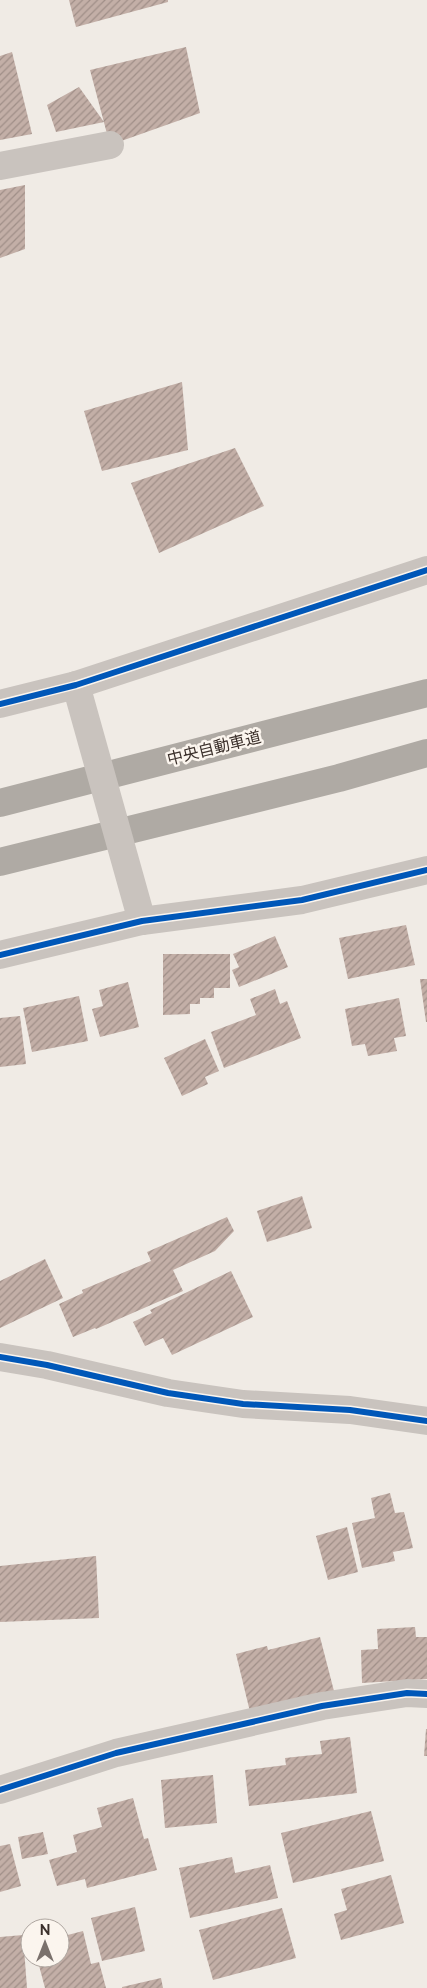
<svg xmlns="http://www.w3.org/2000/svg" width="427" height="1988" viewBox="0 0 427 1988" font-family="Raleway,'Noto Sans JP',sans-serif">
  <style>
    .building { fill: url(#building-hatch) }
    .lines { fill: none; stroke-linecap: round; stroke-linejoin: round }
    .minor { stroke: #c9c3be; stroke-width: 28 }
    .motorway { stroke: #afaaa4; stroke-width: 28 }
    .minor-bridge { stroke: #c9c3be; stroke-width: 28 }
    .cycleway-casing { stroke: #fbf5ee; stroke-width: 9 }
    .cycleway { stroke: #0057b8; stroke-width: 6 }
    .labels { text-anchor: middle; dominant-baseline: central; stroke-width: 5; stroke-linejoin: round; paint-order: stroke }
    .street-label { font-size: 16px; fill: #3b302b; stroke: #fbf5ee }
  </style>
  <defs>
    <pattern id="building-hatch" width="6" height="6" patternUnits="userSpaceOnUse" patternTransform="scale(1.25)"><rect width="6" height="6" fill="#c3afa7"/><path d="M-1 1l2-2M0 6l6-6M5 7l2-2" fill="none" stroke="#a08f88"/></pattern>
  </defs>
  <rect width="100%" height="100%" fill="#f0ebe5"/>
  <g class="building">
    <polygon points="69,0 168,0 168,2 76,27"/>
    <polygon points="186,47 200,113 110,145 90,70"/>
    <polygon points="12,52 32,134 0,140 0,56"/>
    <polygon points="79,87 104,122 56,132 47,105"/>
    <polygon points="25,185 25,249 0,258 0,190"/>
    <polygon points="182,382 188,450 102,471 84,411"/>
    <polygon points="235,448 264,506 159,553 131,483"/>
    <polygon points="406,925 415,965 348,979 339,938"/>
    <polygon points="275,936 288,967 239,987 232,970 239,967 233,954"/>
    <polygon points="163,954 230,954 230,988 214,988 214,998 200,998 200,1004 190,1004 190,1014 163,1015"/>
    <polygon points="420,979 427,979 427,1022 426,1022"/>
    <polygon points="128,982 139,1027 100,1037 92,1009 103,1006 99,990"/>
    <polygon points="275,989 280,1004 287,1001 301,1038 224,1068 211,1032 256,1015 250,999"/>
    <polygon points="79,996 88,1041 32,1052 23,1008"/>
    <polygon points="399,998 406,1036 394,1038 397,1051 368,1056 365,1044 352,1046 345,1009"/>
    <polygon points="20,1016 26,1064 0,1067 0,1018"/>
    <polygon points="205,1039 219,1071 205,1077 208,1084 182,1096 164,1058"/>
    <polygon points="302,1196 312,1228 267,1242 257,1211"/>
    <polygon points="227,1217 234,1231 215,1251 173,1270 183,1291 96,1329 95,1328 73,1337 59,1304 83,1293 82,1290 151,1261 147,1252"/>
    <polygon points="45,1259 63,1298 0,1328 0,1281"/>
    <polygon points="231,1271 253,1317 172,1355 163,1338 145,1346 133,1322 152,1313 150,1310"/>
    <polygon points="390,1493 395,1513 404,1512 413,1548 393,1552 395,1561 362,1568 352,1523 375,1518 371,1498"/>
    <polygon points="347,1527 358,1572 328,1580 316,1536"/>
    <polygon points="96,1556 99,1618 0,1622 0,1566"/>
    <polygon points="415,1627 416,1637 427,1637 427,1679 362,1683 361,1650 378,1649 377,1629"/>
    <polygon points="320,1637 335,1695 251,1716 236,1654 267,1646 268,1650"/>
    <polygon points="426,1729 427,1729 427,1756 424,1756"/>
    <polygon points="350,1737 357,1793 249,1806 245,1770 286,1765 285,1758 322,1754 320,1741"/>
    <polygon points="213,1775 217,1823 165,1828 161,1780"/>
    <polygon points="133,1798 144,1839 148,1838 157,1870 87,1888 85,1879 57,1886 49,1860 77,1852 73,1835 102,1827 97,1808"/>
    <polygon points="371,1811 384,1861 293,1883 281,1833"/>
    <polygon points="43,1832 48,1854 22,1859 18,1837"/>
    <polygon points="10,1844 21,1886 0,1892 0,1846"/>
    <polygon points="232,1857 235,1873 270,1865 278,1898 190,1918 179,1868"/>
    <polygon points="391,1875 404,1923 341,1940 334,1914 347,1910 341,1889"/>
    <polygon points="135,1907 145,1951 102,1961 91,1918"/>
    <polygon points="282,1908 296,1958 213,1980 199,1930"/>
    <polygon points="83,1931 91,1964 99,1962 106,1988 45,1988 37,1958 60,1958 60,1937"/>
    <polygon points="23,1935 27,1988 0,1988 0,1937"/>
    <polygon points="161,1978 163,1988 122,1988 122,1987"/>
  </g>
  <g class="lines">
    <g class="minor">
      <polyline points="0,166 110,145"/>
      <polyline points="0,704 76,685 427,570"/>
      <polyline points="0,955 142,921 302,900 427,870"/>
      <polyline points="0,1357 47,1365 168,1393 243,1404 350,1410 427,1421"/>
      <polyline points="0,1790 116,1753 322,1706 407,1693 427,1694"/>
    </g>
    <g class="motorway">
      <polyline points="0,803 427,693"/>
      <polyline points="0,862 339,778 427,753"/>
    </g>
    <polyline class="minor-bridge" points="76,685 142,921"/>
    <g class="cycleway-casing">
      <g id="cycleway">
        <polyline points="0,704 76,685 427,570"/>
        <polyline points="0,955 142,921 302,900 427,870"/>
        <polyline points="0,1357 47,1365 168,1393 243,1404 350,1410 427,1421"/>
        <polyline points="0,1790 116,1753 322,1706 407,1693 427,1694"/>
      </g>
    </g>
    <use href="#cycleway" class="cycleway"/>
  </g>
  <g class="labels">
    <g class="street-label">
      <text transform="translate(214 748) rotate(-14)">中央自動車道</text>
    </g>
  </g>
  <g transform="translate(45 1943)"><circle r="24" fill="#fbf5ee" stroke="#aea6a0"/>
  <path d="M0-4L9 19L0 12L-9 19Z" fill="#7a716c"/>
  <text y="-8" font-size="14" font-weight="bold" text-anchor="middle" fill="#3b302b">N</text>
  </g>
</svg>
